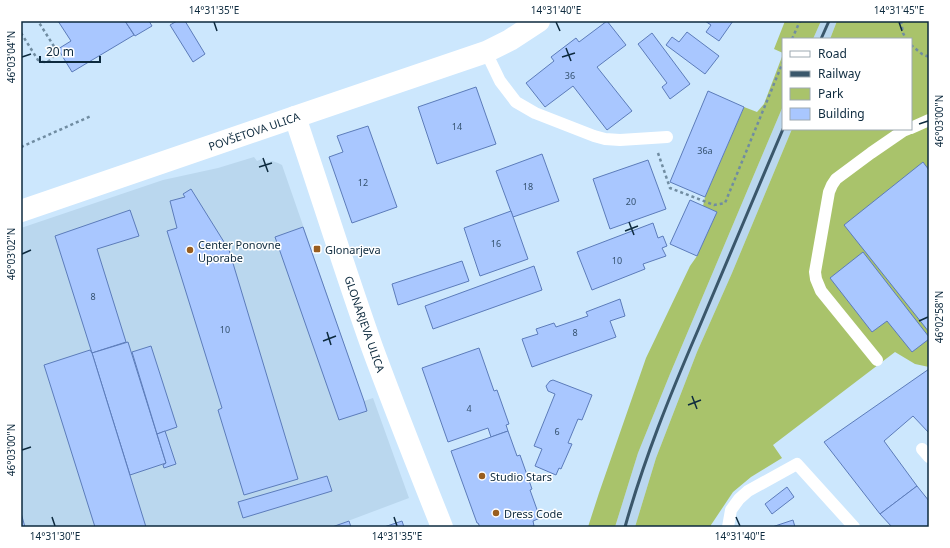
<svg xmlns="http://www.w3.org/2000/svg" width="950" height="548" viewBox="0 0 950 548" font-family="'Noto Sans',sans-serif">
  <style>
    .built { fill: #bad7ee }
    .green { fill: #a9c36b }
    .building { fill: #a9c7ff; stroke: #5c7cba }
    .lines { fill: none; stroke-linecap: round; stroke-linejoin: round }
    .path { stroke: #708ca1; stroke-width: 2.5; stroke-dasharray: 3 3; stroke-linecap: butt }
    .lane { stroke: #fff; stroke-width: 12 }
    .street { stroke: #fff; stroke-width: 22 }
    .secondary { stroke: #fff; stroke-width: 22 }
    .rail { stroke: #3a576b; stroke-width: 3 }
    .ticks { fill: none; stroke: #0d2a3e; stroke-width: 1.5 }
    .poi-dot { fill: #995e1f; stroke: #fff; stroke-width: 1.5 }
    .labels { text-anchor: middle; dominant-baseline: central; stroke-width: 3; stroke-linejoin: round; paint-order: stroke }
    .number-label { font-size: 9px; fill: #34516e }
    .street-label { font-size: 11px; fill: #0d2a3e; stroke: #fff }
    .poi-label { font-size: 11px; fill: #0d2a3e; stroke: #fff; text-anchor: start }
    .neatline { fill: none; stroke: #0d2a3e; stroke-width: 1.5 }
    .ticks-label { font-size: 10px; text-anchor: middle; fill: #0d2a3e }
  </style>
  <rect width="100%" height="100%" fill="#cce7fd"/>
  <g class="built">
    <polygon points="821,21 837,21 830,39 813,39"/>
    <polygon points="783,106 783,129 792,129 732,273 697,352 656,458 635,527 615,527 638,453 670,374"/>
    <polygon points="254,157 257,161 262,159 265,163 272,161 278,163 282,165 364,401 373,398 409,498 332,527 21,527 21,228 163,180 218,168"/>
  </g>
  <g class="green">
    <polygon points="785,21 821,21 813,39 783,39 783,53 774,49"/>
    <polygon points="837,21 929,21 929,367 915,364 895,352 773,445 782,458 751,477 733,492 711,525 711,527 635,527 656,458 697,352 732,273 792,129 911,129 911,39 830,39"/>
    <polygon points="783,54 783,106 670,374 638,453 615,527 588,527 599,493 646,358 690,266 697,256 716,212 703,206 705,197 744,107 757,112 764,104"/>
  </g>
  <g class="building">
    <polygon points="58,21 125,21 134,35 72,72 58,49 71,41"/>
    <polygon points="125,21 149,21 152,26 135,36"/>
    <polygon points="177,21 185,21 205,54 193,62 170,25"/>
    <polygon points="607,21 626,45 597,67 632,111 607,130 573,86 545,107 526,83 554,61 551,57 576,38 579,42"/>
    <polygon points="705,21 733,21 719,41 706,32 711,25"/>
    <polygon points="687,32 719,56 705,74 666,45 672,37 679,42"/>
    <polygon points="652,33 690,84 670,99 662,87 667,83 638,44"/>
    <polygon points="476,87 496,144 437,164 418,107"/>
    <polygon points="708,91 744,107 705,197 670,182"/>
    <polygon points="368,126 397,207 352,223 329,157 343,152 337,136"/>
    <polygon points="542,154 559,201 513,217 496,171"/>
    <polygon points="648,160 666,209 610,229 593,179"/>
    <polygon points="923,162 929,170 929,332 844,225"/>
    <polygon points="191,189 229,250 298,479 244,495 218,410 222,408 167,231 177,228 170,201 185,197 183,194"/>
    <polygon points="690,200 717,212 697,256 670,244"/>
    <polygon points="130,210 139,236 97,249 126,342 92,353 55,236"/>
    <polygon points="511,211 528,259 480,276 464,228"/>
    <polygon points="653,223 658,238 663,236 667,246 662,248 666,256 643,264 645,269 592,290 577,252"/>
    <polygon points="303,227 364,401 367,411 339,420 275,237"/>
    <polygon points="863,252 929,337 929,339 912,352 887,321 872,332 830,278"/>
    <polygon points="462,261 469,281 398,305 392,284"/>
    <polygon points="534,266 542,290 433,329 425,306"/>
    <polygon points="620,299 625,316 610,321 616,337 532,367 522,339 538,334 536,329 554,323 556,327 588,316 586,312"/>
    <polygon points="128,342 166,463 130,475 92,353"/>
    <polygon points="151,346 177,427 157,434 132,352"/>
    <polygon points="479,348 494,391 497,390 509,424 506,425 508,431 491,437 488,428 448,442 422,368"/>
    <polygon points="90,350 92,353 146,527 95,527 44,365"/>
    <polygon points="929,369 929,433 913,416 884,441 917,486 880,514 824,442"/>
    <polygon points="553,380 592,395 582,420 578,419 568,443 572,444 561,469 559,468 556,475 535,466 542,449 534,446 555,394 548,391 546,386 550,381"/>
    <polygon points="165,431 176,464 164,468 163,465 166,463 157,434"/>
    <polygon points="508,431 517,456 520,455 532,489 530,490 540,518 533,521 534,526 530,527 480,527 478,523 477,523 451,451"/>
    <polygon points="327,476 332,491 243,518 238,502"/>
    <polygon points="917,486 929,501 929,527 892,527 880,514"/>
    <polygon points="787,487 794,497 772,514 765,504"/>
    <polygon points="21,513 25,527 21,527"/>
    <polygon points="793,520 795,527 772,527"/>
    <polygon points="349,521 351,527 332,527"/>
    <polygon points="402,521 404,527 384,527"/>
  </g>
  <g class="lines">
    <g class="path">
      <polyline points="901,21 903,33 906,39"/>
      <path d="M21 33 38 60C48 66 55 58 55 48L38 21"/>
      <polyline points="792,39 800,21"/>
      <polyline points="911,45 922,54 929,57"/>
      <polyline points="21,147 91,116"/>
      <polyline points="658,153 670,188 714,205 725,203 783,62"/>
    </g>
    <g class="lane">
      <polyline points="486,52 500,81 516,102 535,113 594,136 605,139 620,140 667,137"/>
      <polyline points="911,128 929,120"/>
      <polyline points="877,360 821,291 816,279 815,272 829,192 832,185 836,179 871,153 903,131 908,129"/>
      <polyline points="922,449 929,457"/>
      <polyline points="728,527 731,510 739,499 748,491 797,464 854,527"/>
    </g>
    <polyline class="street" points="21,211 295,117"/>
    <path class="secondary" d="M442 527C418 467 394 407 372 347 345 271 321 194 295 117L486 52 510 40 539 21"/>
    <g class="rail">
      <polyline points="821,39 829,21"/>
      <path d="M625 527C644 459 670 395 698 330 726 263 755 196 783 129"/>
    </g>
  </g>
  <path class="ticks" d="M214 22 217 31M556 22 560 31M899 22 902 31M566 48 571 61M22 57 31 54M562 57 575 53M919 124 928 121M263 158 268 172M259 167 272 163M629 222 634 235M625 231 638 226M22 254 31 250M919 321 928 317M327 332 331 345M323 341 336 336M692 396 697 409M688 405 701 400M22 450 31 447M52 517 55 526M394 517 397 526M736 517 740 526"/>
  <g class="poi-dot">
    <rect x="313" y="245" width="8" height="8" rx="2"/>
    <circle cx="190" cy="250" r="4"/>
    <circle cx="482" cy="476" r="4"/>
    <circle cx="496" cy="513" r="4"/>
  </g>
  <g class="labels">
    <g class="number-label">
      <text x="570" y="75">36</text>
      <text x="457" y="126">14</text>
      <text x="705" y="150">36a</text>
      <text x="363" y="182">12</text>
      <text x="528" y="186">18</text>
      <text x="631" y="201">20</text>
      <text x="496" y="243">16</text>
      <text x="617" y="260">10</text>
      <text x="93" y="296">8</text>
      <text x="225" y="329">10</text>
      <text x="575" y="332">8</text>
      <text x="469" y="408">4</text>
      <text x="557" y="431">6</text>
    </g>
    <g class="street-label">
      <text transform="translate(254 131) rotate(-19)">POVŠETOVA ULICA</text>
      <text transform="translate(365 324) rotate(71)">GLONARJEVA ULICA</text>
    </g>
    <g class="poi-label">
      <text x="198" y="244">Center Ponovne<tspan x="198" dy="13">Uporabe</tspan></text>
      <text x="325" y="249">Glonarjeva</text>
      <text x="490" y="476">Studio Stars</text>
      <text x="504" y="513">Dress Code</text>
    </g>
  </g>
  <rect width="950" height="548" fill="none" stroke="#ffffff" stroke-width="44"/>
  <rect x="782" y="38" width="130" height="92" fill="#ffffff" stroke="#9eaab2"/>
  <rect x="790" y="51" width="20" height="6" fill="#ffffff" stroke="#9eaab2"/>
  <text x="818" y="58" font-size="12" fill="#0d2a3e">Road</text>
  <rect x="790" y="71" width="20" height="6" fill="#3a576b" stroke="#9eaab2"/>
  <text x="818" y="78" font-size="12" fill="#0d2a3e">Railway</text>
  <rect x="790" y="88" width="20" height="12" fill="#a9c36b" stroke="#9eaab2"/>
  <text x="818" y="98" font-size="12" fill="#0d2a3e">Park</text>
  <rect x="790" y="108" width="20" height="12" fill="#a9c7ff" stroke="#9eaab2"/>
  <text x="818" y="118" font-size="12" fill="#0d2a3e">Building</text>
  <path d="M40 56v6h60v-6" fill="none" stroke="#0d2a3e" stroke-width="2"/>
  <text x="46" y="56" font-size="12" fill="#0d2a3e" stroke="#ffffff" stroke-width="3" paint-order="stroke">20 m</text>
  <rect x="22" y="22" width="906" height="504" class="neatline"/>
  <g class="ticks-label">
    <text x="214" y="14">14°31'35"E</text>
    <text x="556" y="14">14°31'40"E</text>
    <text x="899" y="14">14°31'45"E</text>
    <text transform="translate(11 57) rotate(-90)" y="4">46°03'04"N</text>
    <text transform="translate(939 121) rotate(-90)" y="4">46°03'00"N</text>
    <text transform="translate(11 254) rotate(-90)" y="4">46°03'02"N</text>
    <text transform="translate(939 317) rotate(-90)" y="4">46°02'58"N</text>
    <text transform="translate(11 450) rotate(-90)" y="4">46°03'00"N</text>
    <text x="55" y="540">14°31'30"E</text>
    <text x="397" y="540">14°31'35"E</text>
    <text x="740" y="540">14°31'40"E</text>
  </g>
</svg>
